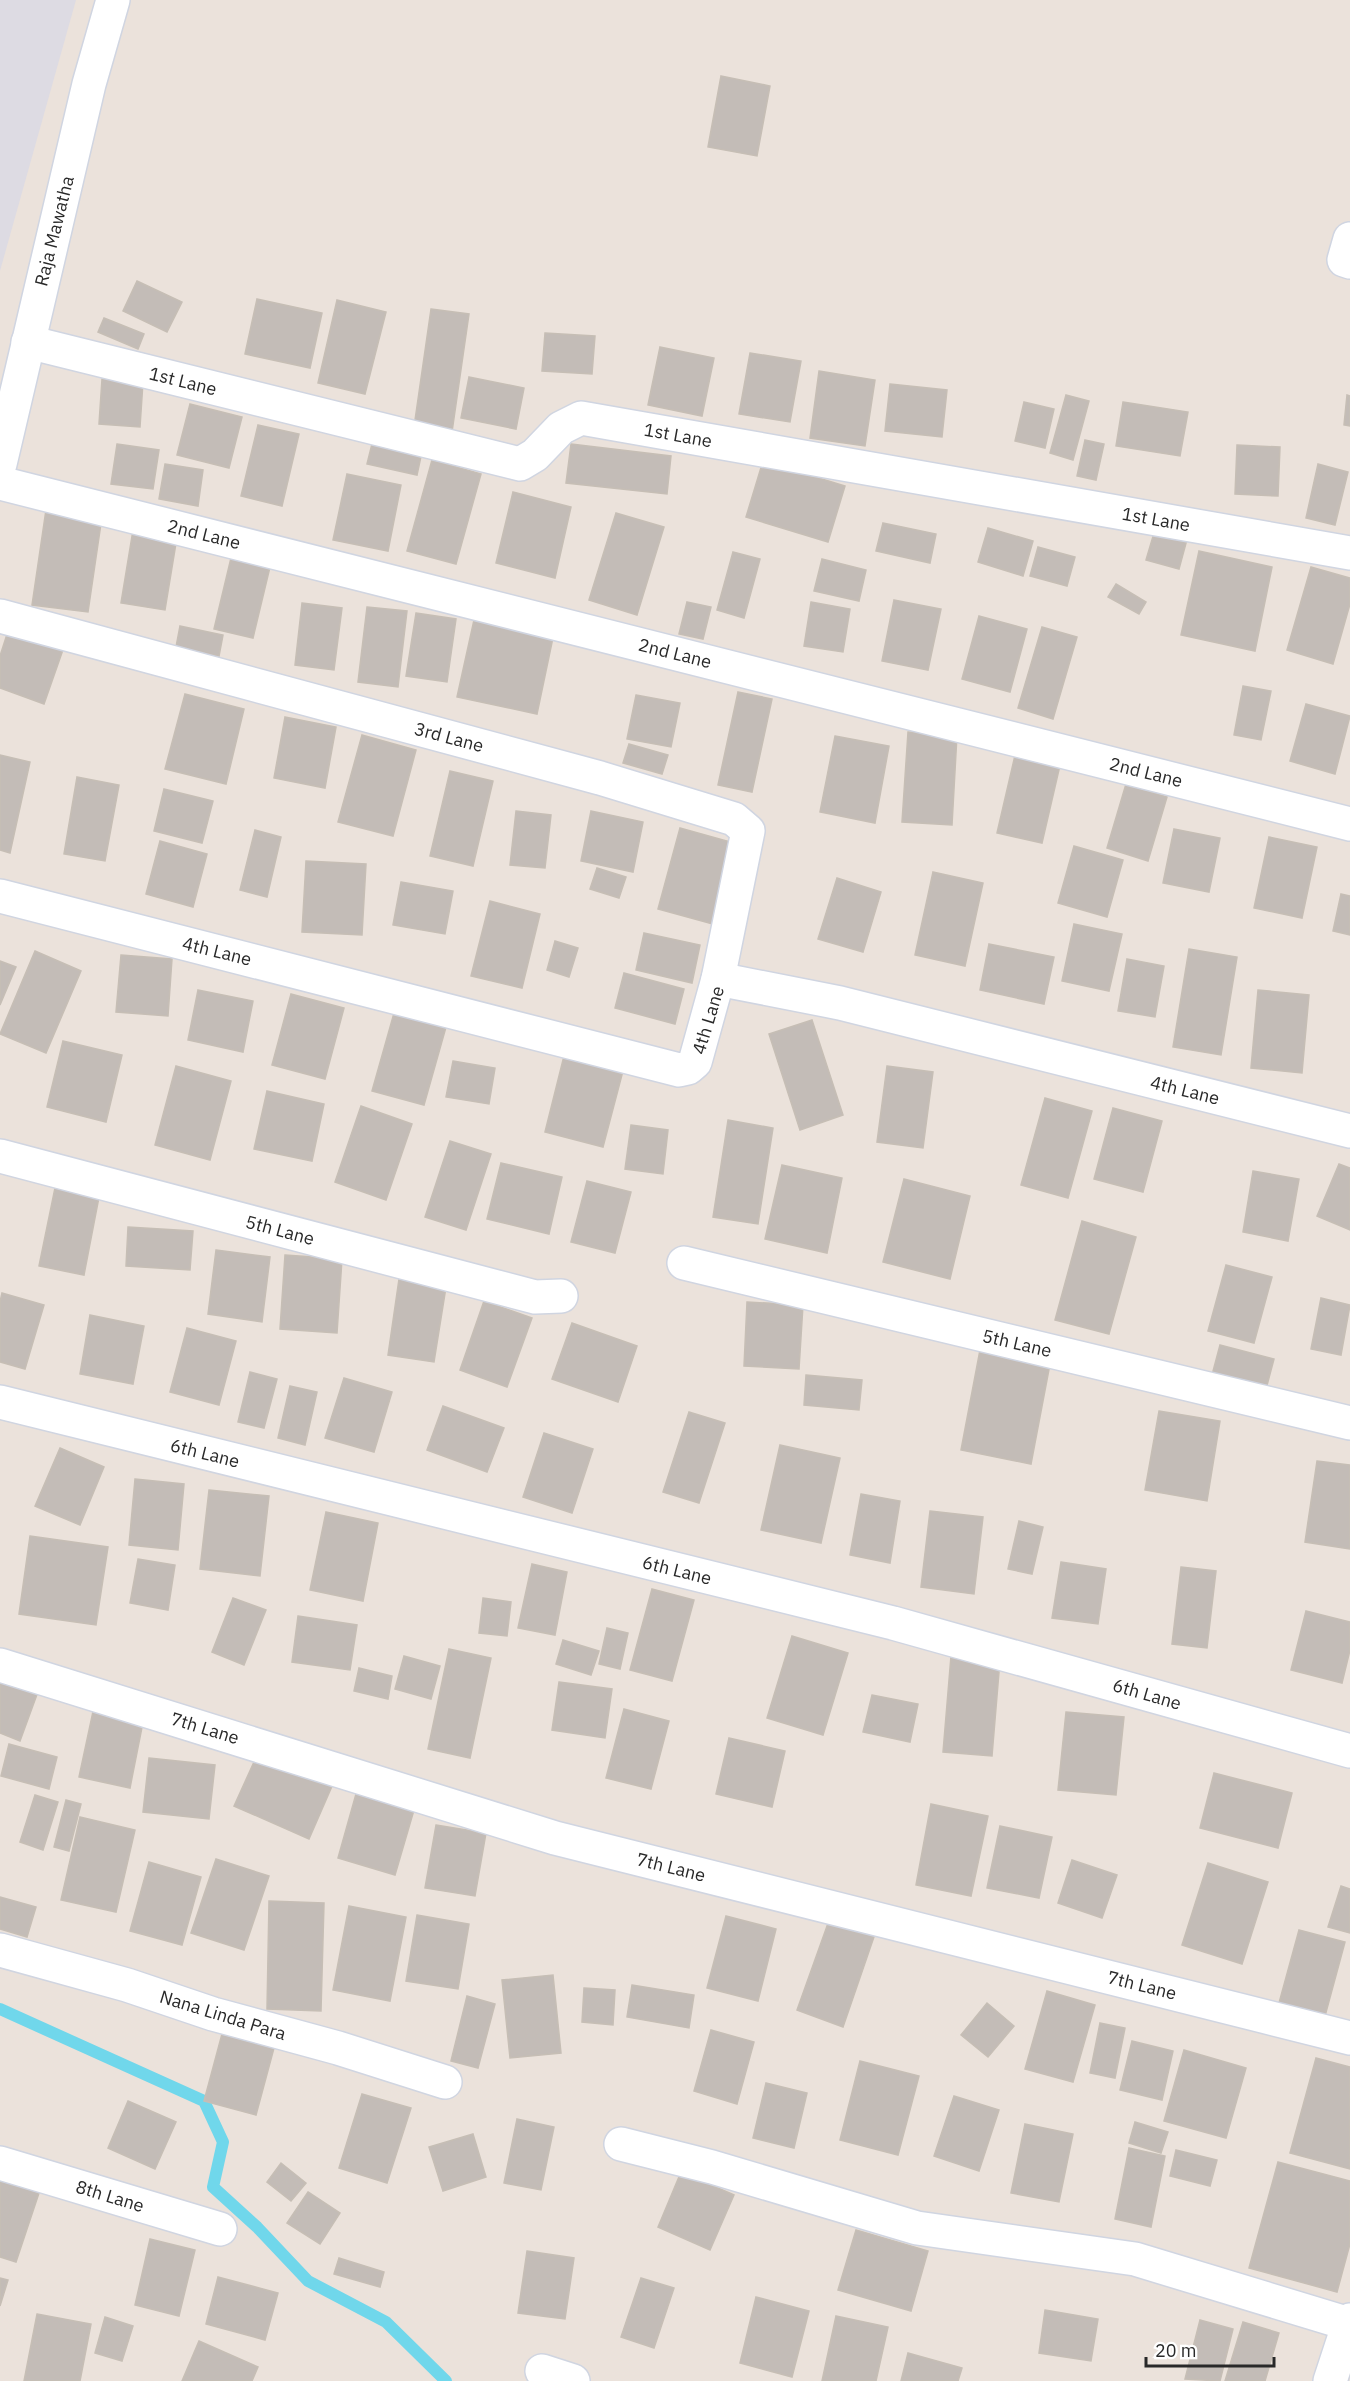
<svg xmlns="http://www.w3.org/2000/svg" width="1350" height="2381" viewBox="0 0 1350 2381" font-family="'IBM Plex Sans',sans-serif">
  <style>
    .industrial { fill: #dddbe3 }
    .lines { fill: none; stroke-linecap: round; stroke-linejoin: round }
    .stream { stroke: #70d7eb; stroke-width: 12 }
    .building { fill: #c3bcb7; stroke: #c6beb5; stroke-width: 1.5 }
    .minor-casing { stroke: #d0d5e1; stroke-width: 36 }
    .minor { stroke: #fff; stroke-width: 33 }
    .labels { text-anchor: middle; dominant-baseline: central; stroke-width: 4.5; stroke-linejoin: round; paint-order: stroke }
    .street-label { font-size: 18px; fill: #292929; stroke: #fff }
  </style>
  <rect width="100%" height="100%" fill="#ebe2db"/>
  <polygon class="industrial" points="0,0 76,0 0,271"/>
  <g class="lines">
    <polyline class="stream" points="0,2009 204,2101 223,2142 213,2187 257,2227 308,2281 386,2322 446,2381"/>
  </g>
  <g class="building">
    <polygon points="721,76 770,86 757,156 708,147"/>
    <polygon points="137,281 182,302 167,332 123,311"/>
    <polygon points="257,299 322,313 310,368 245,354"/>
    <polygon points="337,300 386,312 365,394 318,383"/>
    <polygon points="431,309 469,314 452,432 414,427"/>
    <polygon points="104,318 144,334 138,349 98,332"/>
    <polygon points="545,333 595,336 592,374 542,371"/>
    <polygon points="660,347 714,358 702,416 648,405"/>
    <polygon points="750,353 801,361 790,422 739,414"/>
    <polygon points="819,371 875,380 865,446 810,438"/>
    <polygon points="469,377 524,388 516,429 461,418"/>
    <polygon points="102,379 143,382 140,427 99,424"/>
    <polygon points="890,384 947,390 942,437 885,431"/>
    <polygon points="1066,395 1089,401 1073,460 1050,453"/>
    <polygon points="1347,395 1350,396 1350,426 1344,425"/>
    <polygon points="1024,402 1054,409 1045,448 1015,441"/>
    <polygon points="1123,402 1188,412 1180,456 1116,446"/>
    <polygon points="190,404 242,417 229,468 177,455"/>
    <polygon points="258,425 299,434 282,506 241,496"/>
    <polygon points="374,436 423,447 417,475 367,464"/>
    <polygon points="1085,440 1104,444 1096,480 1077,476"/>
    <polygon points="117,444 159,450 153,489 111,484"/>
    <polygon points="571,444 671,456 667,494 566,483"/>
    <polygon points="1237,445 1280,447 1278,496 1235,494"/>
    <polygon points="432,460 481,474 456,564 407,551"/>
    <polygon points="763,461 845,486 828,542 746,517"/>
    <polygon points="165,464 203,470 198,506 159,499"/>
    <polygon points="1318,464 1348,472 1335,525 1306,518"/>
    <polygon points="347,474 401,485 388,551 333,540"/>
    <polygon points="513,492 571,507 555,578 496,563"/>
    <polygon points="47,503 103,510 88,612 32,605"/>
    <polygon points="616,513 664,527 637,615 589,600"/>
    <polygon points="883,523 936,534 930,563 876,551"/>
    <polygon points="1157,523 1189,532 1179,569 1146,560"/>
    <polygon points="134,524 178,531 165,610 121,603"/>
    <polygon points="988,528 1033,541 1023,576 978,562"/>
    <polygon points="1038,547 1075,557 1067,586 1030,576"/>
    <polygon points="1199,551 1272,567 1255,651 1181,635"/>
    <polygon points="733,552 760,559 744,618 717,610"/>
    <polygon points="231,558 270,567 253,638 214,629"/>
    <polygon points="822,559 866,570 859,601 814,591"/>
    <polygon points="1311,567 1350,578 1350,604 1333,664 1287,650"/>
    <polygon points="1116,584 1146,602 1139,614 1108,597"/>
    <polygon points="894,600 941,609 928,670 882,661"/>
    <polygon points="687,602 711,607 703,639 679,634"/>
    <polygon points="811,602 850,609 843,652 804,646"/>
    <polygon points="302,603 342,608 334,670 295,665"/>
    <polygon points="367,607 407,611 398,687 358,682"/>
    <polygon points="476,611 555,628 537,714 457,697"/>
    <polygon points="416,613 456,619 447,682 406,676"/>
    <polygon points="979,616 1027,629 1010,692 962,679"/>
    <polygon points="10,625 65,644 44,704 0,688 0,656"/>
    <polygon points="180,626 223,635 219,656 176,647"/>
    <polygon points="1042,627 1077,637 1053,719 1018,708"/>
    <polygon points="1243,686 1271,691 1261,740 1234,735"/>
    <polygon points="738,692 772,699 752,792 718,785"/>
    <polygon points="185,694 244,709 226,784 165,769"/>
    <polygon points="636,695 680,703 671,747 627,739"/>
    <polygon points="1306,704 1350,716 1335,774 1290,761"/>
    <polygon points="285,717 336,727 325,788 274,778"/>
    <polygon points="908,732 957,735 952,825 902,822"/>
    <polygon points="362,735 416,750 393,836 338,822"/>
    <polygon points="835,736 889,746 875,823 820,812"/>
    <polygon points="629,744 668,755 662,774 623,763"/>
    <polygon points="1016,751 1061,761 1042,843 997,833"/>
    <polygon points="0,755 30,762 10,853 0,850"/>
    <polygon points="450,771 493,781 473,866 430,856"/>
    <polygon points="77,777 119,785 105,861 64,854"/>
    <polygon points="1126,784 1167,797 1148,861 1107,848"/>
    <polygon points="164,789 213,801 202,843 154,831"/>
    <polygon points="516,811 551,815 545,868 510,865"/>
    <polygon points="591,811 643,822 633,872 581,861"/>
    <polygon points="680,828 734,843 713,924 658,909"/>
    <polygon points="1174,829 1220,838 1209,892 1163,883"/>
    <polygon points="255,830 281,837 267,897 240,890"/>
    <polygon points="1269,837 1317,847 1302,918 1254,908"/>
    <polygon points="160,841 207,854 193,907 146,894"/>
    <polygon points="1074,846 1123,860 1107,917 1058,903"/>
    <polygon points="306,861 366,864 362,935 302,932"/>
    <polygon points="597,868 626,877 619,898 590,889"/>
    <polygon points="933,872 983,883 965,966 915,955"/>
    <polygon points="837,878 881,892 863,952 818,939"/>
    <polygon points="401,882 453,891 445,934 393,925"/>
    <polygon points="1341,894 1350,896 1350,935 1333,931"/>
    <polygon points="490,901 540,914 522,988 471,976"/>
    <polygon points="1074,924 1122,934 1109,991 1062,981"/>
    <polygon points="644,933 700,945 692,983 636,970"/>
    <polygon points="555,941 578,948 569,977 547,970"/>
    <polygon points="989,944 1054,957 1044,1004 980,990"/>
    <polygon points="1189,949 1237,957 1221,1055 1173,1047"/>
    <polygon points="35,951 81,971 46,1053 0,1034"/>
    <polygon points="121,955 172,959 168,1016 116,1012"/>
    <polygon points="1127,959 1164,966 1155,1017 1118,1011"/>
    <polygon points="0,961 16,967 0,1005"/>
    <polygon points="624,973 684,989 675,1024 615,1008"/>
    <polygon points="198,990 253,1001 243,1052 188,1040"/>
    <polygon points="1258,990 1309,995 1302,1073 1251,1068"/>
    <polygon points="291,994 344,1008 325,1079 272,1065"/>
    <polygon points="396,1006 448,1020 424,1105 372,1091"/>
    <polygon points="812,1020 843,1115 800,1130 769,1034"/>
    <polygon points="63,1041 122,1055 106,1122 47,1107"/>
    <polygon points="565,1052 624,1067 603,1147 545,1132"/>
    <polygon points="453,1061 495,1068 489,1104 446,1097"/>
    <polygon points="176,1066 231,1081 210,1160 155,1145"/>
    <polygon points="887,1066 933,1072 923,1148 877,1142"/>
    <polygon points="267,1091 324,1104 312,1161 254,1149"/>
    <polygon points="1045,1098 1092,1111 1068,1198 1021,1185"/>
    <polygon points="361,1106 412,1124 386,1200 335,1182"/>
    <polygon points="1113,1108 1162,1121 1143,1192 1094,1179"/>
    <polygon points="728,1120 773,1128 758,1224 713,1217"/>
    <polygon points="631,1125 668,1130 663,1174 625,1169"/>
    <polygon points="450,1141 491,1154 466,1230 425,1217"/>
    <polygon points="501,1163 562,1177 549,1234 487,1219"/>
    <polygon points="1339,1164 1350,1168 1350,1230 1317,1216"/>
    <polygon points="782,1165 842,1178 827,1253 765,1239"/>
    <polygon points="1253,1171 1299,1179 1288,1241 1243,1232"/>
    <polygon points="904,1179 970,1196 950,1279 883,1262"/>
    <polygon points="587,1181 631,1192 615,1253 571,1242"/>
    <polygon points="55,1188 99,1197 84,1275 39,1266"/>
    <polygon points="1082,1221 1136,1237 1109,1334 1055,1320"/>
    <polygon points="128,1227 193,1231 190,1270 126,1266"/>
    <polygon points="216,1250 270,1257 262,1322 208,1314"/>
    <polygon points="285,1255 342,1259 337,1333 280,1329"/>
    <polygon points="1226,1265 1272,1277 1254,1343 1208,1331"/>
    <polygon points="399,1279 446,1287 434,1362 388,1355"/>
    <polygon points="2,1293 44,1305 25,1369 0,1362 0,1302"/>
    <polygon points="1321,1298 1350,1305 1341,1355 1311,1349"/>
    <polygon points="484,1301 532,1318 507,1387 460,1370"/>
    <polygon points="747,1302 803,1305 799,1369 744,1366"/>
    <polygon points="90,1315 144,1326 133,1384 80,1374"/>
    <polygon points="572,1323 637,1346 618,1402 552,1379"/>
    <polygon points="187,1328 236,1341 219,1405 170,1392"/>
    <polygon points="1220,1345 1274,1359 1266,1389 1212,1375"/>
    <polygon points="980,1350 1050,1364 1031,1464 961,1450"/>
    <polygon points="250,1372 277,1379 264,1428 238,1422"/>
    <polygon points="806,1375 862,1380 859,1410 804,1405"/>
    <polygon points="344,1378 392,1392 374,1452 325,1438"/>
    <polygon points="290,1386 317,1392 305,1445 278,1438"/>
    <polygon points="443,1406 504,1428 487,1472 427,1450"/>
    <polygon points="1159,1411 1220,1421 1207,1501 1145,1490"/>
    <polygon points="689,1412 725,1423 699,1503 663,1492"/>
    <polygon points="544,1433 593,1449 572,1513 523,1497"/>
    <polygon points="780,1445 840,1458 821,1543 761,1530"/>
    <polygon points="60,1448 104,1467 80,1525 35,1506"/>
    <polygon points="1317,1461 1350,1465 1350,1549 1305,1542"/>
    <polygon points="135,1479 184,1484 178,1550 129,1545"/>
    <polygon points="209,1490 269,1496 260,1576 200,1569"/>
    <polygon points="861,1494 900,1501 890,1563 850,1555"/>
    <polygon points="930,1511 983,1517 974,1594 921,1587"/>
    <polygon points="326,1512 378,1523 363,1601 310,1590"/>
    <polygon points="1019,1521 1043,1527 1032,1574 1008,1569"/>
    <polygon points="30,1536 108,1547 96,1625 19,1614"/>
    <polygon points="138,1559 175,1565 168,1610 130,1603"/>
    <polygon points="1061,1562 1106,1569 1098,1624 1052,1618"/>
    <polygon points="532,1564 567,1572 555,1635 518,1628"/>
    <polygon points="1181,1567 1216,1571 1207,1648 1172,1644"/>
    <polygon points="652,1589 694,1600 672,1681 630,1670"/>
    <polygon points="233,1598 266,1610 244,1665 212,1652"/>
    <polygon points="483,1598 511,1602 507,1636 479,1633"/>
    <polygon points="1306,1611 1350,1622 1350,1650 1342,1683 1291,1670"/>
    <polygon points="298,1616 357,1625 350,1670 292,1662"/>
    <polygon points="607,1628 628,1633 620,1669 599,1664"/>
    <polygon points="792,1636 848,1653 823,1735 767,1718"/>
    <polygon points="563,1640 599,1651 591,1675 556,1664"/>
    <polygon points="449,1649 491,1658 470,1758 428,1749"/>
    <polygon points="404,1656 440,1666 431,1699 395,1689"/>
    <polygon points="951,1656 1000,1660 992,1756 943,1752"/>
    <polygon points="359,1668 392,1676 388,1699 354,1691"/>
    <polygon points="0,1673 39,1689 20,1741 0,1733"/>
    <polygon points="559,1682 612,1689 605,1738 552,1730"/>
    <polygon points="872,1695 918,1704 910,1742 863,1732"/>
    <polygon points="94,1707 144,1717 130,1788 79,1777"/>
    <polygon points="624,1709 669,1721 651,1789 606,1778"/>
    <polygon points="1066,1712 1124,1717 1116,1795 1058,1790"/>
    <polygon points="729,1738 785,1751 772,1807 716,1794"/>
    <polygon points="9,1744 57,1757 49,1789 1,1776"/>
    <polygon points="259,1751 333,1784 309,1839 234,1806"/>
    <polygon points="149,1758 215,1765 209,1819 143,1812"/>
    <polygon points="1214,1773 1292,1793 1278,1848 1200,1828"/>
    <polygon points="356,1794 414,1810 395,1875 338,1858"/>
    <polygon points="35,1795 58,1802 43,1850 20,1842"/>
    <polygon points="66,1800 81,1804 69,1851 54,1847"/>
    <polygon points="931,1804 988,1816 971,1896 916,1885"/>
    <polygon points="80,1817 135,1830 116,1912 61,1900"/>
    <polygon points="436,1825 486,1833 475,1896 425,1888"/>
    <polygon points="1000,1826 1052,1837 1039,1898 987,1888"/>
    <polygon points="216,1859 269,1876 244,1950 191,1933"/>
    <polygon points="1072,1860 1117,1875 1102,1918 1058,1903"/>
    <polygon points="149,1862 201,1877 182,1945 130,1931"/>
    <polygon points="1208,1863 1268,1882 1242,1964 1182,1945"/>
    <polygon points="1341,1886 1350,1889 1350,1933 1328,1927"/>
    <polygon points="0,1897 36,1907 27,1937 0,1929"/>
    <polygon points="269,1901 324,1903 321,2011 267,2009"/>
    <polygon points="349,1906 406,1917 390,2001 333,1990"/>
    <polygon points="417,1915 469,1924 458,1989 406,1981"/>
    <polygon points="831,1915 876,1931 843,2027 797,2010"/>
    <polygon points="726,1916 776,1929 758,2001 707,1988"/>
    <polygon points="1299,1930 1345,1942 1325,2016 1279,2003"/>
    <polygon points="553,1975 561,2053 510,2058 502,1980"/>
    <polygon points="632,1985 694,1995 689,2028 627,2017"/>
    <polygon points="584,1988 615,1990 613,2025 582,2022"/>
    <polygon points="1047,1991 1095,2005 1073,2082 1025,2069"/>
    <polygon points="467,1996 495,2004 478,2068 451,2061"/>
    <polygon points="987,2003 1014,2026 988,2057 961,2035"/>
    <polygon points="1100,2023 1125,2028 1115,2078 1090,2073"/>
    <polygon points="711,2030 754,2042 737,2104 694,2091"/>
    <polygon points="222,2034 274,2048 256,2115 204,2101"/>
    <polygon points="1132,2041 1173,2051 1162,2100 1120,2090"/>
    <polygon points="1184,2050 1246,2068 1226,2138 1164,2121"/>
    <polygon points="1316,2058 1350,2067 1350,2169 1290,2153"/>
    <polygon points="860,2061 919,2076 898,2155 840,2140"/>
    <polygon points="766,2083 807,2093 794,2148 753,2138"/>
    <polygon points="362,2094 411,2108 387,2183 339,2168"/>
    <polygon points="954,2096 999,2110 979,2171 934,2156"/>
    <polygon points="128,2101 176,2122 155,2169 108,2148"/>
    <polygon points="517,2119 554,2127 541,2190 504,2183"/>
    <polygon points="1135,2122 1168,2132 1161,2153 1129,2143"/>
    <polygon points="1025,2124 1073,2134 1059,2202 1011,2193"/>
    <polygon points="473,2134 486,2177 443,2191 429,2147"/>
    <polygon points="1129,2148 1165,2156 1151,2227 1115,2219"/>
    <polygon points="1176,2150 1217,2160 1210,2186 1170,2176"/>
    <polygon points="1278,2162 1350,2181 1350,2244 1337,2292 1249,2268"/>
    <polygon points="281,2163 306,2183 291,2201 267,2182"/>
    <polygon points="681,2172 734,2195 710,2250 658,2227"/>
    <polygon points="0,2177 40,2190 16,2262 0,2257"/>
    <polygon points="308,2192 340,2213 320,2244 287,2223"/>
    <polygon points="856,2230 928,2251 911,2311 838,2290"/>
    <polygon points="150,2239 195,2250 179,2316 135,2305"/>
    <polygon points="527,2251 574,2258 565,2319 518,2313"/>
    <polygon points="339,2258 384,2272 380,2287 334,2274"/>
    <polygon points="218,2277 278,2293 265,2340 206,2324"/>
    <polygon points="0,2278 8,2280 0,2306"/>
    <polygon points="641,2278 674,2288 654,2348 621,2337"/>
    <polygon points="756,2297 809,2311 792,2377 740,2363"/>
    <polygon points="1045,2310 1098,2319 1091,2361 1039,2353"/>
    <polygon points="37,2314 91,2324 80,2381 24,2381"/>
    <polygon points="836,2316 888,2327 876,2381 822,2381"/>
    <polygon points="105,2317 133,2326 122,2361 95,2353"/>
    <polygon points="1200,2320 1233,2329 1220,2381 1185,2379"/>
    <polygon points="1243,2322 1279,2333 1265,2381 1225,2381"/>
    <polygon points="199,2341 258,2367 252,2381 182,2381"/>
    <polygon points="908,2353 962,2368 958,2381 901,2381"/>
  </g>
  <g class="lines">
    <g class="minor-casing">
      <g id="minor">
        <polyline points="1350,239 1344,260 1350,262"/>
        <polyline points="28,342 520,464 535,455 561,428 581,418 1350,553"/>
        <polyline points="0,464 89,84 113,0"/>
        <polyline points="0,483 1350,824"/>
        <polyline points="0,616 600,778 734,819 748,831 718,979"/>
        <polyline points="0,896 679,1070 688,1068 695,1062 718,979 840,1003 1350,1131"/>
        <polyline points="0,1156 535,1297 561,1296"/>
        <polyline points="684,1263 1350,1423"/>
        <polyline points="0,1402 893,1623 1350,1751"/>
        <polyline points="0,1665 555,1838 1350,2038"/>
        <polyline points="0,1950 127,1985 213,2014 338,2048 445,2082"/>
        <polyline points="621,2144 712,2167 917,2228 1135,2259 1349,2324"/>
        <polyline points="0,2163 220,2229"/>
        <polyline points="542,2371 573,2381"/>
        <polyline points="1330,2381 1350,2320"/>
      </g>
    </g>
    <use href="#minor" class="minor"/>
  </g>
  <g class="labels">
    <g class="street-label">
      <text transform="translate(54 231) rotate(-76)">Raja Mawatha</text>
      <text transform="translate(183 381) rotate(14)">1st Lane</text>
      <text transform="translate(678 435) rotate(10)">1st Lane</text>
      <text transform="translate(1156 519) rotate(10)">1st Lane</text>
      <text transform="translate(204 534) rotate(14)">2nd Lane</text>
      <text transform="translate(675 653) rotate(14)">2nd Lane</text>
      <text transform="translate(449 737) rotate(15)">3rd Lane</text>
      <text transform="translate(1146 772) rotate(14)">2nd Lane</text>
      <text transform="translate(217 951) rotate(14)">4th Lane</text>
      <text transform="translate(708 1020) rotate(-73)">4th Lane</text>
      <text transform="translate(1185 1090) rotate(14)">4th Lane</text>
      <text transform="translate(280 1230) rotate(15)">5th Lane</text>
      <text transform="translate(1017 1343) rotate(13)">5th Lane</text>
      <text transform="translate(205 1453) rotate(14)">6th Lane</text>
      <text transform="translate(677 1570) rotate(14)">6th Lane</text>
      <text transform="translate(1147 1694) rotate(16)">6th Lane</text>
      <text transform="translate(205 1728) rotate(17)">7th Lane</text>
      <text transform="translate(671 1867) rotate(14)">7th Lane</text>
      <text transform="translate(1142 1985) rotate(14)">7th Lane</text>
      <text transform="translate(223 2015) rotate(17)">Nana Linda Para</text>
      <text transform="translate(110 2196) rotate(17)">8th Lane</text>
    </g>
  </g>
  <path d="M1146 2357v9h128v-9" fill="none" stroke="#292929" stroke-width="3"/>
  <text x="1155" y="2357" font-size="18" fill="#292929" stroke="#ffffff" stroke-width="4.5" paint-order="stroke">20 m</text>
</svg>
